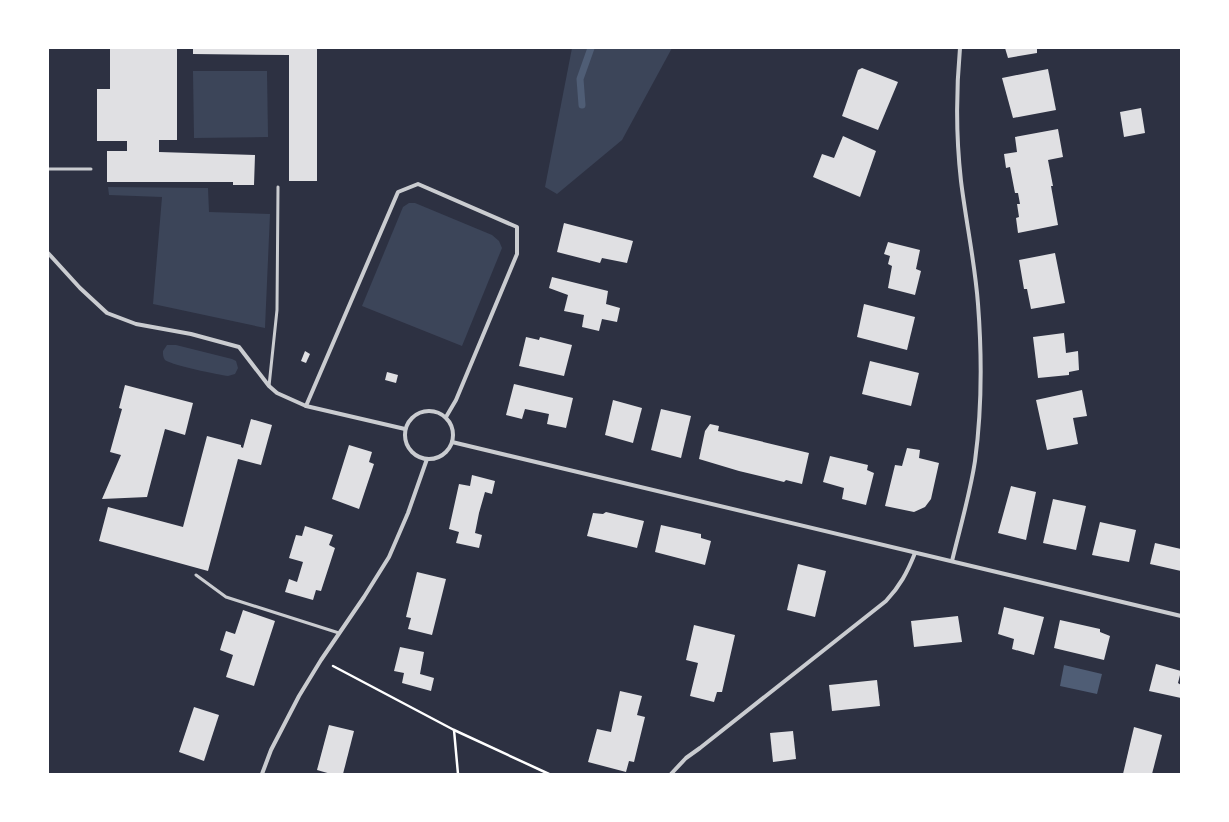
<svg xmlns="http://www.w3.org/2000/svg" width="1229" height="822" viewBox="0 0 1229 822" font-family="Rubik,sans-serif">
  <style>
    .green { fill: #3c4559 }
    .water { fill: #4f5d75 }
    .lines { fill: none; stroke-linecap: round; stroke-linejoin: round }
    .stream { stroke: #4f5d75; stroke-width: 7 }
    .building { fill: #e0e0e3 }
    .path { stroke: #fff; stroke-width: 2.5 }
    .service { stroke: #caccd0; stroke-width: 3 }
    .minor { stroke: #caccd0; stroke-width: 4 }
  </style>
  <rect width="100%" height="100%" fill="#2d3142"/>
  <g class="green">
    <polygon points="572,48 672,48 622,140 557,194 545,187"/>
    <polygon points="193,71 267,71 268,137 194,138"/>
    <polygon points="108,187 208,188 209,212 270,214 265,328 153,304 162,197 109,195"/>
    <polygon points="409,203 415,203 492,235 499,241 502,248 462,346 362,306 403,207"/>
    <path d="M167 345H176L232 359 236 361 238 368 235 374 228 376C219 375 171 365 165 360 163 357 163 355 163 351Z"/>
  </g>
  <polygon class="water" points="1064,665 1102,674 1097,694 1060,686"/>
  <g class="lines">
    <polyline class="stream" points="582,105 580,79 591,48"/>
  </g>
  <g class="building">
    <polygon points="110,48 177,48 177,140 159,140 159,152 255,155 254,185 233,185 233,182 107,182 107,151 127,151 127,141 97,141 97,89 110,89"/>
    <polygon points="193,48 317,48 317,181 289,181 289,55 193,54"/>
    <polygon points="1005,48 1037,48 1037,53 1008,58"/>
    <polygon points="862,68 898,82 878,130 842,116 858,70"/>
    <polygon points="1048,69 1056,110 1013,118 1002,78"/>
    <polygon points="1141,108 1145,133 1124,137 1120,112"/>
    <polygon points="1058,129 1063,157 1048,160 1053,186 1051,186 1058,225 1018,233 1016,218 1019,217 1017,204 1020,204 1018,193 1015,193 1010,167 1006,168 1004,154 1017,152 1015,137"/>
    <polygon points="843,136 876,151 860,197 813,177 822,154 834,158"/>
    <polygon points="564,223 633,241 627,263 602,258 600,263 557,252"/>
    <polygon points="888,242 920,250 916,269 921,271 915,295 888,288 892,266 888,264 890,256 884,254"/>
    <polygon points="1055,253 1065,303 1031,309 1027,289 1024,289 1019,260"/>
    <polygon points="552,277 608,291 606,304 620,308 617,322 602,319 599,331 582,327 584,315 564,311 568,295 549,288"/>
    <polygon points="864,304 915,317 907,350 857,337"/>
    <polygon points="1064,333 1066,353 1078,351 1079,370 1069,372 1069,375 1038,378 1033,337"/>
    <polygon points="526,337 539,340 540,337 572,345 564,376 519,366"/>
    <polygon points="305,351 310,354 306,363 301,361"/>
    <polygon points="870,361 919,373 911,406 862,394"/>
    <polygon points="387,372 398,375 396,383 385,380"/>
    <polygon points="514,384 573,398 566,428 547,424 549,414 525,409 522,419 506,415"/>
    <polygon points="125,385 193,403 185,435 165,429 147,497 102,499 121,455 110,452 122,409 119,408"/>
    <polygon points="1082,390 1087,416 1073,418 1078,444 1047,450 1036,400"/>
    <polygon points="613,400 642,408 633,443 605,435"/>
    <polygon points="661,409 691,416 681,458 651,450"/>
    <polygon points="251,419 272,425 261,465 238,459 208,571 99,541 108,507 183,527 207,436 241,445 241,447 243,448"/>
    <polygon points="710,424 719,426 718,431 809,453 802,484 786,480 784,482 739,471 699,459 705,431"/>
    <polygon points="349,445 372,452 369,462 374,464 359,509 332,499"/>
    <polygon points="907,448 920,450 919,458 939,463 931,499 925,507 914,512 885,506 895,465 902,466"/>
    <polygon points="830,456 868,465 867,470 874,473 866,505 842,499 844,488 823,482"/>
    <polygon points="472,475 495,481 492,494 485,492 479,513 475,533 482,535 479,548 456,543 459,532 449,529 459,484 470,486"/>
    <polygon points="1011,486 1036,492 1026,540 998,533"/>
    <polygon points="1053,499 1086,506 1076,550 1043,543"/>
    <polygon points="606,512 644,521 637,548 587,536 593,513 603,514"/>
    <polygon points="1100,522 1136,530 1129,562 1092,555"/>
    <polygon points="661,525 701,534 701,538 711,541 705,565 655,552"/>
    <polygon points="305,526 333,535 329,545 335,548 321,591 316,590 313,600 285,592 289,579 297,582 303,562 289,558 296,535 302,536"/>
    <polygon points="1155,543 1181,549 1181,571 1150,564"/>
    <polygon points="798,564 826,571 815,617 787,610"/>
    <polygon points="417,572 446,579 432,635 408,629 411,618 406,617"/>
    <polygon points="1004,607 1044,617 1034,655 1012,649 1014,639 998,634"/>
    <polygon points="243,610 275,621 254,686 226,677 233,655 220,650 226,631 235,634"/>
    <polygon points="958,616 962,642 914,647 911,621"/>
    <polygon points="1060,620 1100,629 1100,632 1110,636 1104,660 1054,648"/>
    <polygon points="694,625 735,635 722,692 717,692 714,702 690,696 698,663 686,660"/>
    <polygon points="400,647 424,652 420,674 434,678 431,691 402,683 404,673 394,671"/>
    <polygon points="1156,664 1181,671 1178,683 1181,685 1181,698 1149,691"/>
    <polygon points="877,680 880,706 832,711 829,685"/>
    <polygon points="620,691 642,696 637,715 645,717 634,762 629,761 626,772 588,762 597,729 611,732"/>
    <polygon points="194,707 219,715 204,761 179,752"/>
    <polygon points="329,725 354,731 343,774 331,774 317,770"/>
    <polygon points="1134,727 1162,735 1152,774 1123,774"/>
    <polygon points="793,731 796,759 773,762 770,733"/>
  </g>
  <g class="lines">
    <g class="path">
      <polyline points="333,666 454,730 549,774"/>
      <polyline points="454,730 458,774"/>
    </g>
    <g class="service">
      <polyline points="48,169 91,169"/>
      <polyline points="269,386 277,310 278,187"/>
      <polyline points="196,575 226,597 339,633"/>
    </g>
    <g class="minor">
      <polyline points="48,253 80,288 107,313 136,324 191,334 239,347 269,386 277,393 306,406 405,429"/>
      <polyline points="306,406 398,192 418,184 517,227 517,254 456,400 446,417"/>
      <circle cx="429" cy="435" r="24"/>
      <polyline points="452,442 1181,616"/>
      <path d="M952 561C960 528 970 494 975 461 982 409 982 356 978 304 975 263 966 222 961 181 956 137 956 92 960 48"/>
      <polyline points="262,774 271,750 299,696 321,660 364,597 389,557 408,513 427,459"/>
      <path d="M671 774 686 758 700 748 886 601C900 586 907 573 915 553"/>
    </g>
  </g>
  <rect width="1229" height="822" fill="none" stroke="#ffffff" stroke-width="98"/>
</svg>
